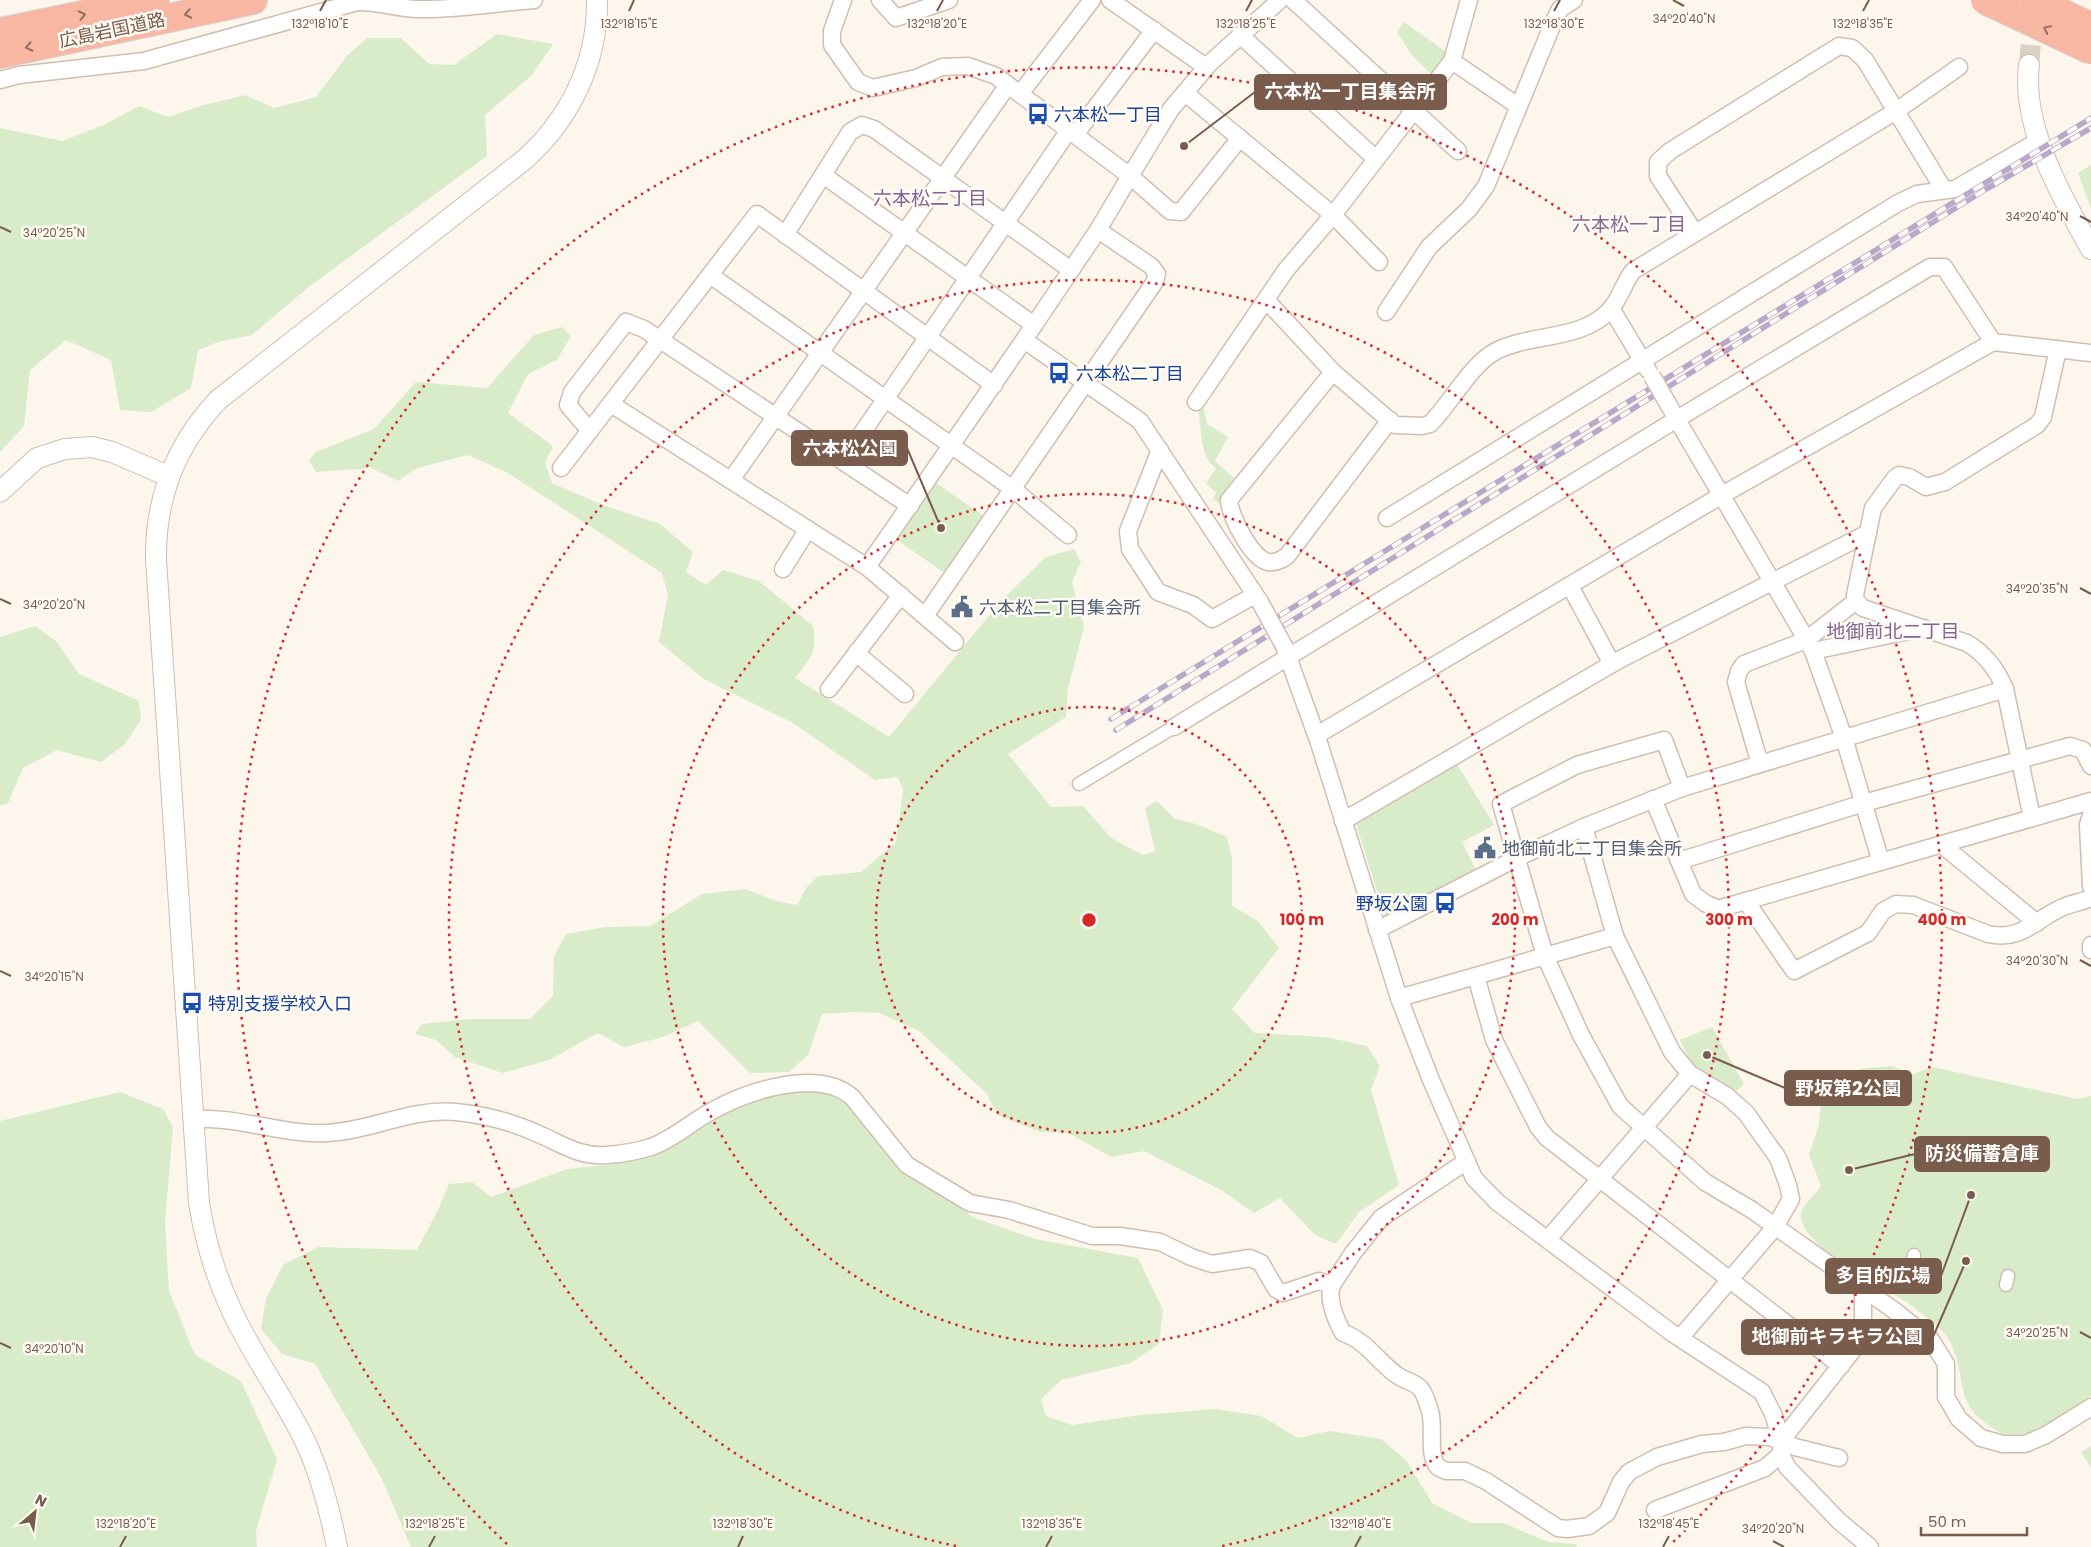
<svg xmlns="http://www.w3.org/2000/svg" width="2091" height="1547" viewBox="0 0 2091 1547" font-family="Poppins,'Noto Sans JP',sans-serif">
  <style>
    .green { fill: #d8ecc9 }
    .lines { fill: none; stroke-linecap: round; stroke-linejoin: round }
    .tertiary-tunnel { stroke: #dcd0c4; stroke-width: 20; stroke-dasharray: 20 10; stroke-linecap: butt }
    .pedestrian-casing { stroke: #d1beb0; stroke-width: 15 }
    .minor-casing { stroke: #d1beb0; stroke-width: 19 }
    .tertiary-casing { stroke: #d1beb0; stroke-width: 22 }
    .motorway-casing { stroke: #dad1cd; stroke-width: 30 }
    .pedestrian { stroke: #fff; stroke-width: 12 }
    .minor { stroke: #fff; stroke-width: 16 }
    .tertiary { stroke: #fff; stroke-width: 20 }
    .motorway { stroke: #f7b7a3; stroke-width: 28 }
    .rail-casing { stroke: #b9a8c9; stroke-width: 5.5 }
    .rail { stroke: #fffaf3; stroke-width: 4; stroke-dasharray: 11; stroke-linecap: butt }
    .minor-bridge-casing { stroke: #d1beb0; stroke-width: 19; stroke-linecap: butt }
    .motorway-bridge-casing { stroke: #dad1cd; stroke-width: 30; stroke-linecap: butt }
    .minor-bridge { stroke: #fff; stroke-width: 16 }
    .motorway-bridge { stroke: #f7b7a3; stroke-width: 28 }
    .oneway { stroke: #936e5e }
    .ticks { fill: none; stroke: #7a5c4d; stroke-width: 2 }
    .ring { fill: none; stroke: #d62828; stroke-width: 2.5; stroke-dasharray: 2.5 5 }
    .labels { text-anchor: middle; dominant-baseline: central; stroke-width: 5; stroke-linejoin: round; paint-order: stroke }
    .street-label { font-size: 18px; fill: #7a5c4d; stroke: #fffaf3 }
    .transit-label { font-size: 18px; fill: #164399; stroke: #fffaf3; text-anchor: start }
    .service-label { font-size: 18px; fill: #4e5e75; stroke: #fffaf3; text-anchor: start }
    .neighbourhood-label { font-size: 19px; fill: #846695; stroke: #fffaf3 }
    .ticks-label { font-size: 12px; text-anchor: middle; fill: #7a5c4d; stroke: #fffaf3; stroke-width: 5; stroke-linejoin: round; paint-order: stroke }
    .centre { fill: #d62828; stroke: #fffaf3; stroke-width: 2.5 }
    .ring-label { font-size: 15px; text-anchor: middle; font-weight: bold; fill: #d62828; stroke: #fffaf3; stroke-width: 5; stroke-linejoin: round; paint-order: stroke }
    .leader { fill: none; stroke: #7a5c4d; stroke-width: 2 }
    .callout-dot { fill: #7a5c4d; stroke: #fffaf3; stroke-width: 2 }
    .callout { fill: #7a5c4d; stroke: #7a5c4d; stroke-width: 2 }
    .callout-label { font-size: 19px; text-anchor: middle; font-weight: bold; fill: #fff }
  </style>
  <rect width="100%" height="100%" fill="#fdf6ec"/>
  <g class="green">
    <polygon points="1404,22 1446,52 1444,59 1432,75 1411,54 1397,32"/>
    <polygon points="497,34 553,44 531,76 485,115 487,156 310,286 252,335 218,342 198,350 191,388 151,412 120,410 111,360 66,340 30,370 24,426 0,452 0,128 62,141 104,125 139,106 168,117 200,106 245,95 274,108 316,97 347,56 367,38 401,38 429,64 454,65"/>
    <polygon points="2091,165 2091,209 2078,173"/>
    <path d="M562 327 571 336 557 360 528 374 508 413 553 446 545 463 552 483 603 505 660 524 693 552 686 572 706 585 723 570 759 581 813 626C817 654 811 657 795 678L889 737 1002 600 1046 557 1074 549 1081 562 1072 582 1084 627 1068 688 1066 717 1008 754 1051 807 1083 806 1111 838 1143 855 1155 851 1145 808 1157 801 1175 819 1196 824 1227 837 1232 858V906L1258 921 1279 948 1232 1009 1255 1033 1325 1037 1367 1046 1380 1066 1371 1090 1399 1185 1359 1212 1336 1244 1315 1235 1280 1198 1254 1213 1221 1190 1144 1151 1111 1157 1069 1133 1040 1132 997 1115 987 1094 919 1031 879 1013 850 1012 822 1014 808 1055 789 1072 750 1073 698 1021 660 1038 624 1047 598 1033 549 1060 503 1073 455 1057 436 1040 415 1034 422 1024 470 1019H530L553 996 554 956 566 934 606 927 650 926 702 894 745 889 776 901 797 905 806 888 818 876 861 872 896 842 903 790 898 777 875 780 793 723 704 679 659 642 668 595 662 573 508 473 468 455 417 468 398 481 371 468 316 472 309 460 316 452 374 429 416 382 487 388 534 335Z"/>
    <path d="M1196 402 1204 409 1207 424 1228 437 1215 461 1234 478 1224 492 1220 504 1213 499 1216 493 1206 483 1216 469C1196 451 1204 425 1196 402Z"/>
    <polygon points="935,482 985,517 946,574 897,540"/>
    <polygon points="35,626 56,641 79,674 139,701 141,720 124,745 101,762 57,750 23,768 8,803 0,806 0,637"/>
    <polygon points="1457,764 1494,825 1462,842 1476,870 1385,916 1356,824"/>
    <polygon points="1712,1027 1744,1084 1735,1092 1691,1063 1680,1040"/>
    <path d="M1892 1066 1912 1075 1932 1067 2077 1099 2091 1096V1396C2068 1410 2032 1441 2003 1434 1998 1432 1992 1428 1987 1424 1954 1402 1967 1376 1951 1344 1947 1334 1937 1326 1929 1319 1922 1314 1915 1308 1908 1303 1886 1289 1795 1243 1801 1213 1803 1205 1816 1194 1821 1186L1809 1155 1819 1125 1821 1101 1836 1080 1860 1069Z"/>
    <polygon points="816,1088 848,1104 921,1182 975,1218 1035,1239 1138,1258 1163,1310 1159,1344 1131,1363 1061,1380 1041,1399 1046,1416 1072,1425 1140,1415 1215,1409 1261,1416 1298,1438 1330,1431 1381,1439 1406,1460 1432,1503 1472,1523 1504,1523 1548,1542 1576,1544 1577,1547 411,1547 382,1479 315,1364 282,1354 261,1329 266,1299 283,1265 318,1247 417,1250 438,1210 449,1184 472,1182 491,1197 567,1169 608,1165 656,1154 736,1101"/>
    <polygon points="120,1092 163,1109 173,1127 165,1222 169,1291 195,1355 241,1381 277,1459 256,1531 257,1547 0,1547 0,1121"/>
    <polygon points="2091,1446 2091,1468 2081,1452"/>
  </g>
  <g class="lines">
    <polyline class="tertiary-tunnel" points="2029,65 2034,9"/>
    <g class="pedestrian-casing">
      <g id="pedestrian">
        <polyline points="1079,784 1174,727"/>
        <polyline points="1913,1261 1914,1255"/>
        <polyline points="2006,1285 2008,1276"/>
      </g>
    </g>
    <g class="minor-casing">
      <g id="minor">
        <polyline points="843,0 832,31 832,45 858,82 873,88 916,78 942,67 968,66 996,76 1130,176 1098,230 1024,340 1140,421 1260,602"/>
        <polyline points="880,0 896,18 949,0"/>
        <polyline points="1110,0 1206,67"/>
        <polyline points="1293,0 1458,151"/>
        <polyline points="1240,35 1376,159"/>
        <polyline points="1452,61 1518,106"/>
        <path d="M0 80 19 75 144 61 357 2C378 1 397 9 418 9 456 10 496 3 534 0"/>
        <polyline points="1185,93 1333,215 1379,262"/>
        <polyline points="1020,94 1092,0"/>
        <polyline points="1075,135 1154,30"/>
        <polyline points="1240,138 1181,212 1170,211 1130,176 1171,109 1209,64 1280,0"/>
        <polyline points="823,175 1034,325"/>
        <polyline points="1695,233 1658,176 1658,162 1670,151 1839,46 1852,48 1865,60 1944,190"/>
        <polyline points="785,235 850,132 862,125 874,129 1071,270"/>
        <polyline points="710,275 1013,489 1068,535"/>
        <path d="M1267 301 1333 372 1395 425 1422 426 1430 424C1451 403 1471 364 1496 351 1532 333 1581 341 1610 310 1620 299 1624 282 1633 271L1896 111 1959 67"/>
        <polyline points="1611,308 1648,370"/>
        <polyline points="1386,312 1429,247 1469,209 1486,186 1554,21 1560,9 1574,0"/>
        <path d="M1333 372 1229 500C1230 516 1251 558 1268 562 1276 563 1281 560 1287 556L1390 420"/>
        <polyline points="1196,402 1286,270 1333,215 1452,61 1469,0"/>
        <polyline points="611,404 867,567 955,642"/>
        <polyline points="1672,411 1813,651 1844,738 1881,862"/>
        <polyline points="590,431 568,405 572,392 626,322 644,329 910,506"/>
        <polyline points="1160,450 1128,531 1130,549 1158,592 1193,605 1212,619 1255,595"/>
        <polyline points="843,461 1069,130"/>
        <polyline points="561,468 757,214 994,385"/>
        <polyline points="731,480 1008,85"/>
        <polyline points="1387,518 1898,203 1917,194 1955,189 2040,140"/>
        <polyline points="867,567 1024,340"/>
        <polyline points="783,569 808,529"/>
        <polyline points="1570,586 1612,664"/>
        <polyline points="925,616 1154,283 1157,274 1151,266 1098,230"/>
        <polyline points="1284,646 1319,743 1399,998 1431,1080 1474,1178 1497,1202 1672,1333 1762,1392 1774,1416 1781,1441 1781,1454 1787,1467 1839,1521 1870,1547"/>
        <polyline points="1813,651 1923,628"/>
        <polyline points="856,653 905,694"/>
        <polyline points="829,689 901,595"/>
        <polyline points="1174,727 1677,419 1930,267 1944,267 1993,342"/>
        <polyline points="1317,735 1722,495 1993,342 2091,353"/>
        <polyline points="1760,764 1736,682 1739,671 1744,664 1806,640 1856,601"/>
        <polyline points="1682,788 1664,740 1577,765 1501,804 1545,956 1581,1035 1620,1106 1705,1182 1752,1210 1895,1311 1931,1340 1946,1364 1946,1397 1959,1419 1981,1438 2003,1444 2025,1444 2046,1435 2091,1407"/>
        <polyline points="1653,799 1693,894 1705,903 1718,909 2091,801"/>
        <polyline points="2091,815 2088,825 2091,886"/>
        <path d="M2032 818 2005 689C1997 669 1985 654 1967 643L1863 608 1856 601 1855 595 1873 508 1895 478 1899 475 1909 477 1926 487 1945 482 2037 425 2043 417 2058 349"/>
        <polyline points="1343,821 1617,661 1868,533"/>
        <polyline points="1584,827 1615,936 1672,1052 1690,1074 1727,1096 1746,1113 1778,1158 1788,1185 1791,1199 1775,1227 1680,1338"/>
        <polyline points="1941,844 2037,923"/>
        <polyline points="1679,861 1864,803 2070,746 2083,750 2091,766"/>
        <path d="M1746 901 1794 971 1868 933 1883 911 1896 904 1913 905 1988 934C2022 941 2033 921 2061 908 2070 904 2081 902 2091 898"/>
        <polyline points="1377,930 1517,858 1584,827 1682,788 2005,689"/>
        <polyline points="2091,945 2091,950"/>
        <polyline points="1476,976 1494,1040 1538,1127 1547,1138 1841,1366"/>
        <polyline points="1399,998 1615,936"/>
        <path d="M192 1119C238 1116 281 1135 326 1133 371 1131 411 1108 456 1112 486 1115 516 1123 543 1136 565 1146 581 1157 607 1155 621 1154 638 1151 651 1147 673 1139 690 1123 710 1112 745 1092 817 1067 852 1097L907 1165 970 1203 1009 1210 1092 1236H1120L1160 1242 1191 1257 1212 1264 1250 1258 1261 1263 1276 1289 1283 1293 1319 1281 1332 1285C1327 1300 1336 1320 1343 1333 1366 1340 1378 1362 1398 1376 1406 1381 1415 1382 1421 1389 1425 1395 1428 1404 1430 1411 1435 1428 1427 1454 1438 1467L1446 1471H1465L1486 1481 1558 1528 1567 1529 1589 1526 1607 1513 1621 1482 1629 1472 1657 1457 1702 1444 1724 1442 1746 1436 1770 1437 1795 1447 1839 1458"/>
        <polyline points="1548,1239 1690,1074"/>
        <polyline points="1332,1285 1353,1253 1381,1218 1467,1161"/>
        <polyline points="1781,1441 1860,1341 1863,1331 1863,1290"/>
        <polyline points="1655,1510 1765,1468 1781,1454"/>
      </g>
    </g>
    <g class="tertiary-casing">
      <g id="tertiary">
        <path d="M2029 65C2021 126 2062 198 2091 249"/>
        <polyline points="0,492 37,458 65,449 92,447 112,452 168,476"/>
        <path d="M337 1547C330 1511 321 1475 305 1441 283 1396 252 1355 231 1309 215 1275 205 1240 199 1203L156 560C155 498 175 446 218 400L524 160C570 119 598 62 597 0"/>
      </g>
    </g>
    <g class="motorway-casing">
      <g id="motorway">
        <polyline points="0,32 155,0"/>
        <polyline points="0,54 253,0"/>
      </g>
    </g>
    <use href="#pedestrian" class="pedestrian"/>
    <use href="#minor" class="minor"/>
    <use href="#tertiary" class="tertiary"/>
    <use href="#motorway" class="motorway"/>
    <g class="rail-casing">
      <g id="rail">
        <polyline points="1111,719 2091,118"/>
        <polyline points="1116,730 1988,188 2091,128"/>
      </g>
    </g>
    <use href="#rail" class="rail"/>
    <g class="minor-bridge-casing">
      <g id="minor-bridge">
        <polyline points="1652,376 1671,409"/>
        <polyline points="1260,602 1284,646"/>
      </g>
    </g>
    <g class="motorway-bridge-casing">
      <g id="motorway-bridge">
        <polyline points="1985,0 2091,50"/>
        <polyline points="2035,0 2091,27"/>
      </g>
    </g>
    <use href="#minor-bridge" class="minor-bridge"/>
    <use href="#motorway-bridge" class="motorway-bridge"/>
  </g>
  <defs><path id="oneway-chevron" d="M-2-3.5L2.5 0L-2 3.5" fill="none" stroke-width="1.6" stroke-linecap="round" stroke-linejoin="round" transform="scale(1.25)"/></defs>
  <g class="oneway">
    <use href="#oneway-chevron" transform="translate(188 14) rotate(168)"/>
    <use href="#oneway-chevron" transform="translate(82 15) rotate(-12)"/>
    <use href="#oneway-chevron" transform="translate(2047 29) rotate(-154)"/>
    <use href="#oneway-chevron" transform="translate(29 47) rotate(168)"/>
  </g>
  <path class="ticks" d="M1673 0 1684 6M320 11 326 0M629 11 634 0M937 11 943 0M1246 11 1252 0M1554 11 1560 0M1863 11 1869 0M2080 216 2091 222M0 227 11 232M2080 588 2091 594M0 599 11 604M2080 960 2091 966M0 971 11 976M2080 1332 2091 1338M0 1343 11 1348M1773 1541 1784 1547M120 1547 126 1536M429 1547 435 1536M738 1547 743 1536M1046 1547 1052 1536M1355 1547 1361 1536M1663 1547 1669 1536"/>
  <g class="ring">
    <circle cx="1089" cy="920" r="213"/>
    <circle cx="1089" cy="920" r="426"/>
    <path d="M956 1546A640 640 0 1 1 1222 1546"/>
    <path d="M507 1544A853 853 0 1 1 1671 1544"/>
  </g>
  <defs>
    <g id="bus-bare" transform="scale(1.725)"><path d="M-5-6H5V4H4V6H2V4H-2V6H-4V4H-5ZM-3.5-4V0h7V-4ZM-3.5 1.2v1.5H-2V1.2ZM2 1.2v1.5H3.5V1.2Z" fill="#1a4fb4" stroke="#fffaf3" stroke-width="2.5" paint-order="stroke"/></g>
    <g id="civic-bare" transform="scale(1.725)"><path d="M-.6-6.5H3V-4.5H.6V-3L4-1V1h2V6H-6V1h2V-1L-.6-3ZM-1.2 2.5V6h2.4V2.5Z" fill="#5c6f8a" stroke="#fffaf3" stroke-width="2.5" paint-order="stroke"/></g>
  </defs>
  <g fill-rule="evenodd">
    <use href="#bus-bare" x="1038" y="114"/>
    <use href="#bus-bare" x="1059" y="373"/>
    <use href="#civic-bare" x="962" y="607"/>
    <use href="#civic-bare" x="1485" y="848"/>
    <use href="#bus-bare" x="1445" y="903"/>
    <use href="#bus-bare" x="192" y="1003"/>
  </g>
  <g class="labels">
    <g class="street-label">
      <text transform="translate(112 30) rotate(-12)">広島岩国道路</text>
    </g>
    <g class="transit-label">
      <text x="1054" y="114">六本松一丁目</text>
      <text x="1076" y="373">六本松二丁目</text>
      <text x="1428" y="903" text-anchor="end">野坂公園</text>
      <text x="208" y="1003">特別支援学校入口</text>
    </g>
    <g class="service-label">
      <text x="979" y="607">六本松二丁目集会所</text>
      <text x="1502" y="848">地御前北二丁目集会所</text>
    </g>
    <g class="neighbourhood-label">
      <text x="930" y="198">六本松二丁目</text>
      <text x="1629" y="224">六本松一丁目</text>
      <text x="1893" y="631">地御前北二丁目</text>
    </g>
  </g>
  <g class="ticks-label">
    <text x="1684" y="23">34°20'40"N</text>
    <text x="320" y="28">132°18'10"E</text>
    <text x="629" y="28">132°18'15"E</text>
    <text x="937" y="28">132°18'20"E</text>
    <text x="1246" y="28">132°18'25"E</text>
    <text x="1554" y="28">132°18'30"E</text>
    <text x="1863" y="28">132°18'35"E</text>
    <text x="2037" y="221">34°20'40"N</text>
    <text x="54" y="237">34°20'25"N</text>
    <text x="2037" y="593">34°20'35"N</text>
    <text x="54" y="609">34°20'20"N</text>
    <text x="2037" y="965">34°20'30"N</text>
    <text x="54" y="981">34°20'15"N</text>
    <text x="2037" y="1337">34°20'25"N</text>
    <text x="54" y="1353">34°20'10"N</text>
    <text x="126" y="1528">132°18'20"E</text>
    <text x="435" y="1528">132°18'25"E</text>
    <text x="743" y="1528">132°18'30"E</text>
    <text x="1052" y="1528">132°18'35"E</text>
    <text x="1361" y="1528">132°18'40"E</text>
    <text x="1669" y="1528">132°18'45"E</text>
    <text x="1773" y="1533">34°20'20"N</text>
  </g>
  <circle cx="1089" cy="920" r="8" class="centre"/>
  <g class="ring-label">
    <text x="1302" y="925">100 m</text>
    <text x="1515" y="925">200 m</text>
    <text x="1729" y="925">300 m</text>
    <text x="1942" y="925">400 m</text>
  </g>
  <path class="leader" d="M1184 146L1255 92M941 528L907 448M1707 1055L1785 1088M1849 1170L1915 1154M1971 1195L1941 1276M1966 1261L1933 1337"/>
  <g class="callout-dot">
    <circle cx="1184" cy="146" r="5"/>
    <circle cx="941" cy="528" r="5"/>
    <circle cx="1707" cy="1055" r="5"/>
    <circle cx="1849" cy="1170" r="5"/>
    <circle cx="1971" cy="1195" r="5"/>
    <circle cx="1966" cy="1261" r="5"/>
  </g>
  <g class="callout">
    <rect x="1255" y="75" width="191" height="34" rx="5"/>
    <rect x="792" y="431" width="115" height="34" rx="5"/>
    <rect x="1785" y="1071" width="126" height="34" rx="5"/>
    <rect x="1915" y="1137" width="134" height="34" rx="5"/>
    <rect x="1826" y="1259" width="115" height="34" rx="5"/>
    <rect x="1742" y="1320" width="191" height="34" rx="5"/>
  </g>
  <g class="callout-label">
    <text x="1350" y="98">六本松一丁目集会所</text>
    <text x="850" y="455">六本松公園</text>
    <text x="1848" y="1095">野坂第2公園</text>
    <text x="1982" y="1160">防災備蓄倉庫</text>
    <text x="1883" y="1282">多目的広場</text>
    <text x="1837" y="1343">地御前キラキラ公園</text>
  </g>
  <g transform="translate(35 1512) rotate(28)" stroke="#fffaf3" stroke-width="4" paint-order="stroke">
  <path d="M0-4L9 19L0 12L-9 19Z" fill="#7a5c4d"/>
  <text y="-8" font-size="14" font-weight="bold" text-anchor="middle" fill="#7a5c4d">N</text>
  </g>
  <path d="M1921 1527v8h106v-8" fill="none" stroke="#7a5c4d" stroke-width="2.5"/>
  <text x="1928" y="1527" font-size="15" fill="#7a5c4d" stroke="#fffaf3" stroke-width="4" paint-order="stroke">50 m</text>
</svg>
